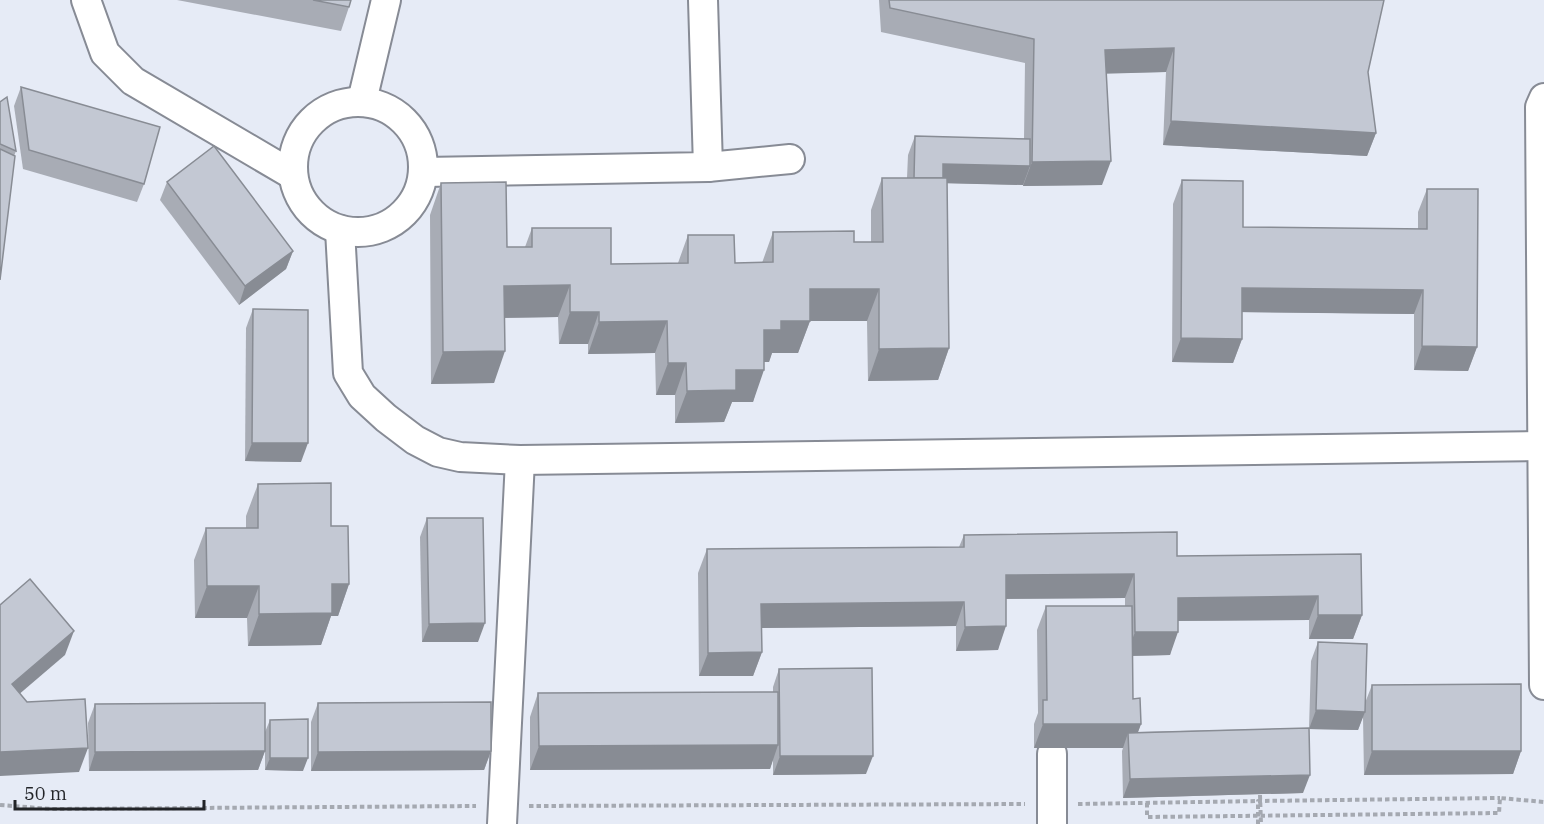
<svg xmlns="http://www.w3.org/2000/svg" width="1544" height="824" viewBox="0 0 1544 824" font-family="'IBM Plex Serif',serif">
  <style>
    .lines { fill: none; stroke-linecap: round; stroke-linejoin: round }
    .minor-casing { stroke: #878b95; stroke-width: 32 }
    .path { stroke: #a5a9b1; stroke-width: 4; stroke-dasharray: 4.5 3; stroke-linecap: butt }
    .minor { stroke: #fff; stroke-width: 28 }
    .path-bridge { stroke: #a5a9b1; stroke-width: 4; stroke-dasharray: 4.5 3; stroke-linecap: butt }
    .wall { fill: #a8acb5 }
    .shaded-wall { fill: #888c94 }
    .building { fill: #c3c8d3; stroke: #888c94; stroke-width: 1.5 }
  </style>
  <rect width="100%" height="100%" fill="#e6ebf6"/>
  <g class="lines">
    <g class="minor-casing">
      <g id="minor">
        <polyline points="86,0 105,53 133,81 293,175"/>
        <polyline points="1544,98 1540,107 1544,685"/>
        <polyline points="362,101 386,0"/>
        <circle cx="358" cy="167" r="65"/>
        <polyline points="708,167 790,159"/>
        <polyline points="424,172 708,167 703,0"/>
        <polyline points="340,230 348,373 362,396 386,418 415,440 438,452 460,457 520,460 1542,446"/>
        <polyline points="1052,754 1052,824"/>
        <polyline points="502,824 520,460"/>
      </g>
    </g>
    <g class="path">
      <polyline points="1260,795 1261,824"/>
      <polyline points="1147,803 1147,817 1499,813 1500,798 1544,802"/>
      <polyline points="1078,804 1258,801"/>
      <polyline points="0,805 52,809 476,806"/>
      <polyline points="529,806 1025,804"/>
    </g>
    <use href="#minor" class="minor"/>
    <polyline class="path-bridge" points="1258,824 1258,801 1500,798"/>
  </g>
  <g class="wall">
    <polygon points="177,0 351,0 349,7 341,31"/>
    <polygon points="879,0 1384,0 1368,72 1376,133 1367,156 1163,145 1166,72 1106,73 1102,185 1023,186 1023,184 1023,185 947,183 949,348 938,380 868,381 867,321 810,321 798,353 772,353 769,362 764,362 753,402 732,402 724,422 675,423 675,395 656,395 655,353 588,354 588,344 559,344 558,317 505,318 494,383 431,384 430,215 441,183 507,247 525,247 532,228 611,264 678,263 688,235 735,263 762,263 773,232 854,242 871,242 871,210 882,178 907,178 908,155 915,136 1024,139 1025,63 881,32"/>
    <polygon points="21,87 144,184 137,202 23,169 14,106"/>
    <polygon points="0,102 16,151 14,156 0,280"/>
    <polygon points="1182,180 1243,227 1418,229 1418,212 1427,189 1477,347 1468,371 1414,370 1414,314 1242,312 1242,339 1233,363 1172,362 1173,204"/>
    <polygon points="167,182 293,251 286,269 239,305 160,200"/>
    <polygon points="253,309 301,462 245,461 246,328"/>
    <polygon points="258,484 331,526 349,584 338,616 331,616 321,645 248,646 247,618 195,618 194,560 206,528 246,528 246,516"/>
    <polygon points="427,518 478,642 422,642 420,537"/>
    <polygon points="964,535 1177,556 1361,554 1362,615 1353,639 1309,639 1309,620 1178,621 1170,655 1132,656 1133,699 1141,724 1138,732 1309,728 1311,661 1318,642 1365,703 1372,685 1521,751 1513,774 1364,775 1363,716 1358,730 1309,729 1303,793 1123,798 1122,751 1123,748 1034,748 1034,724 1038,713 1037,630 1046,606 1125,606 1125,598 1006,599 998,650 956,651 956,626 762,628 762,652 753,676 699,676 698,573 707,549 959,547"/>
    <polygon points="779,669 866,774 773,775 773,759 770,769 530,770 530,717 538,693 773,693 773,687"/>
    <polygon points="318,703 491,751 484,770 311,771 311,722"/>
    <polygon points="95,704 265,751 258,770 89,771 88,723"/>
    <polygon points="270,720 303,771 265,770 265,732"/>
  </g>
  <g class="shaded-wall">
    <polygon points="1174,48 1166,72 1096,74 1105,50"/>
    <polygon points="1171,121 1376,133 1367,156 1163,145"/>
    <polygon points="1111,161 1102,185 1023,186 1032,162"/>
    <polygon points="943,164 1030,166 1023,185 936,183"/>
    <polygon points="293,251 286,269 239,305 245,286"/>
    <polygon points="570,285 558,317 493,318 504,286"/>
    <polygon points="1242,288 1423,290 1414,314 1234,312"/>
    <polygon points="810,289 879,289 867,321 798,321"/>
    <polygon points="570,312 599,312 588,344 559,344"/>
    <polygon points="667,321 655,353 588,354 599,322"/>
    <polygon points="781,321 810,321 798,353 772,353 769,362 752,362 764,330"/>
    <polygon points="1181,338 1242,339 1233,363 1172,362"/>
    <polygon points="1422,346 1477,347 1468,371 1414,370"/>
    <polygon points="949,348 938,380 868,381 879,349"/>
    <polygon points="505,351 494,383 431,384 443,352"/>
    <polygon points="668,363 686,363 675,395 656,395"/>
    <polygon points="736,370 764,370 753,402 732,402 724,422 675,423 687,391"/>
    <polygon points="252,443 308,443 301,462 245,461"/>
    <polygon points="1134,574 1125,598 997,599 1006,575"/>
    <polygon points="332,584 349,584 338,616 331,616 321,645 248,646 259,614"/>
    <polygon points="207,586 259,586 247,618 195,618"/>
    <polygon points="1318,596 1309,620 1169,621 1178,598"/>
    <polygon points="964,602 956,626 753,628 761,604"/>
    <polygon points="1318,615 1362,615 1353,639 1309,639"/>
    <polygon points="485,623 478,642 422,642 429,624"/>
    <polygon points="1006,626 998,650 956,651 965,627"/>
    <polygon points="74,631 65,655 3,708 12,684"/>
    <polygon points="1135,632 1178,632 1170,655 1126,656"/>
    <polygon points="762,652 753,676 699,676 708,653"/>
    <polygon points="1316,710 1365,712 1358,730 1309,729"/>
    <polygon points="1043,724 1141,724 1132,748 1128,733 1123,748 1034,748"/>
    <polygon points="778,745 770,769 530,770 539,746"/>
    <polygon points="88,748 79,772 0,776 0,752"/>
    <polygon points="265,751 258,770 89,771 95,752"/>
    <polygon points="491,751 484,770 311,771 318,752"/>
    <polygon points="1372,751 1521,751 1513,774 1364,775"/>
    <polygon points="780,756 873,756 866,774 773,775"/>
    <polygon points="270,758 308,758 303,771 265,770"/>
    <polygon points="1310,775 1303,793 1123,798 1130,779"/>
  </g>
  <g class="building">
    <polygon points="313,0 351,0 349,7"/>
    <polygon points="889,0 1384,0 1368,72 1376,133 1171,121 1174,48 1105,50 1111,161 1032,162 1034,39 890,8"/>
    <polygon points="21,87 160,127 144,184 29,150"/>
    <polygon points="7,97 16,151 0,144 0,102"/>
    <polygon points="915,136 1030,139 1030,166 943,164 943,178 914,178"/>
    <polygon points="214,146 293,251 245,286 167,182"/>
    <polygon points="0,149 15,156 0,280"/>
    <polygon points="882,178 947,178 949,348 879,349 879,289 810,289 810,321 781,321 781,330 764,330 764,370 736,370 736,390 687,391 686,363 668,363 667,321 599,322 599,312 570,312 570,285 504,286 505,351 443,352 441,183 506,182 507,247 532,247 532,228 611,228 611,264 688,263 688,235 734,235 735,263 773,262 773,232 854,231 854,242 883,242"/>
    <polygon points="1182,180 1243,181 1243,227 1427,229 1427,189 1478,189 1477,347 1422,346 1423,290 1242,288 1242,339 1181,338"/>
    <polygon points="253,309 308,310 308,443 252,443"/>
    <polygon points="331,483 331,526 348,526 349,584 332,584 332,613 259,614 259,586 207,586 206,528 258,528 258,484"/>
    <polygon points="427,518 483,518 485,623 429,624"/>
    <polygon points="1177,532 1177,556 1361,554 1362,615 1318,615 1318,596 1178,598 1178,632 1135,632 1134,574 1006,575 1006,626 965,627 964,602 761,604 762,652 708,653 707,549 964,547 964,535"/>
    <polygon points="30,579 74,631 12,684 27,702 85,699 88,748 0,752 0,605"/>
    <polygon points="1046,606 1132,606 1133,699 1140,698 1141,724 1043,724 1043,700 1047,700"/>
    <polygon points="1318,642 1367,644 1365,712 1316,710"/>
    <polygon points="872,668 873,756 780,756 779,669"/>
    <polygon points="1521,684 1521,751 1372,751 1372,685"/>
    <polygon points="778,692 778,745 539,746 538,693"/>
    <polygon points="491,702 491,751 318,752 318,703"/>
    <polygon points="265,703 265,751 95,752 95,704"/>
    <polygon points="308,719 308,758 270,758 270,720"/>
    <polygon points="1309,728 1310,775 1130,779 1128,733"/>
  </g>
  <path d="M15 800v9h189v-9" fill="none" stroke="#222428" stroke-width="3"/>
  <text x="24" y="800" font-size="18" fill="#222428" stroke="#e6ebf6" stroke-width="4.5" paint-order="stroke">50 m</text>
</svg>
